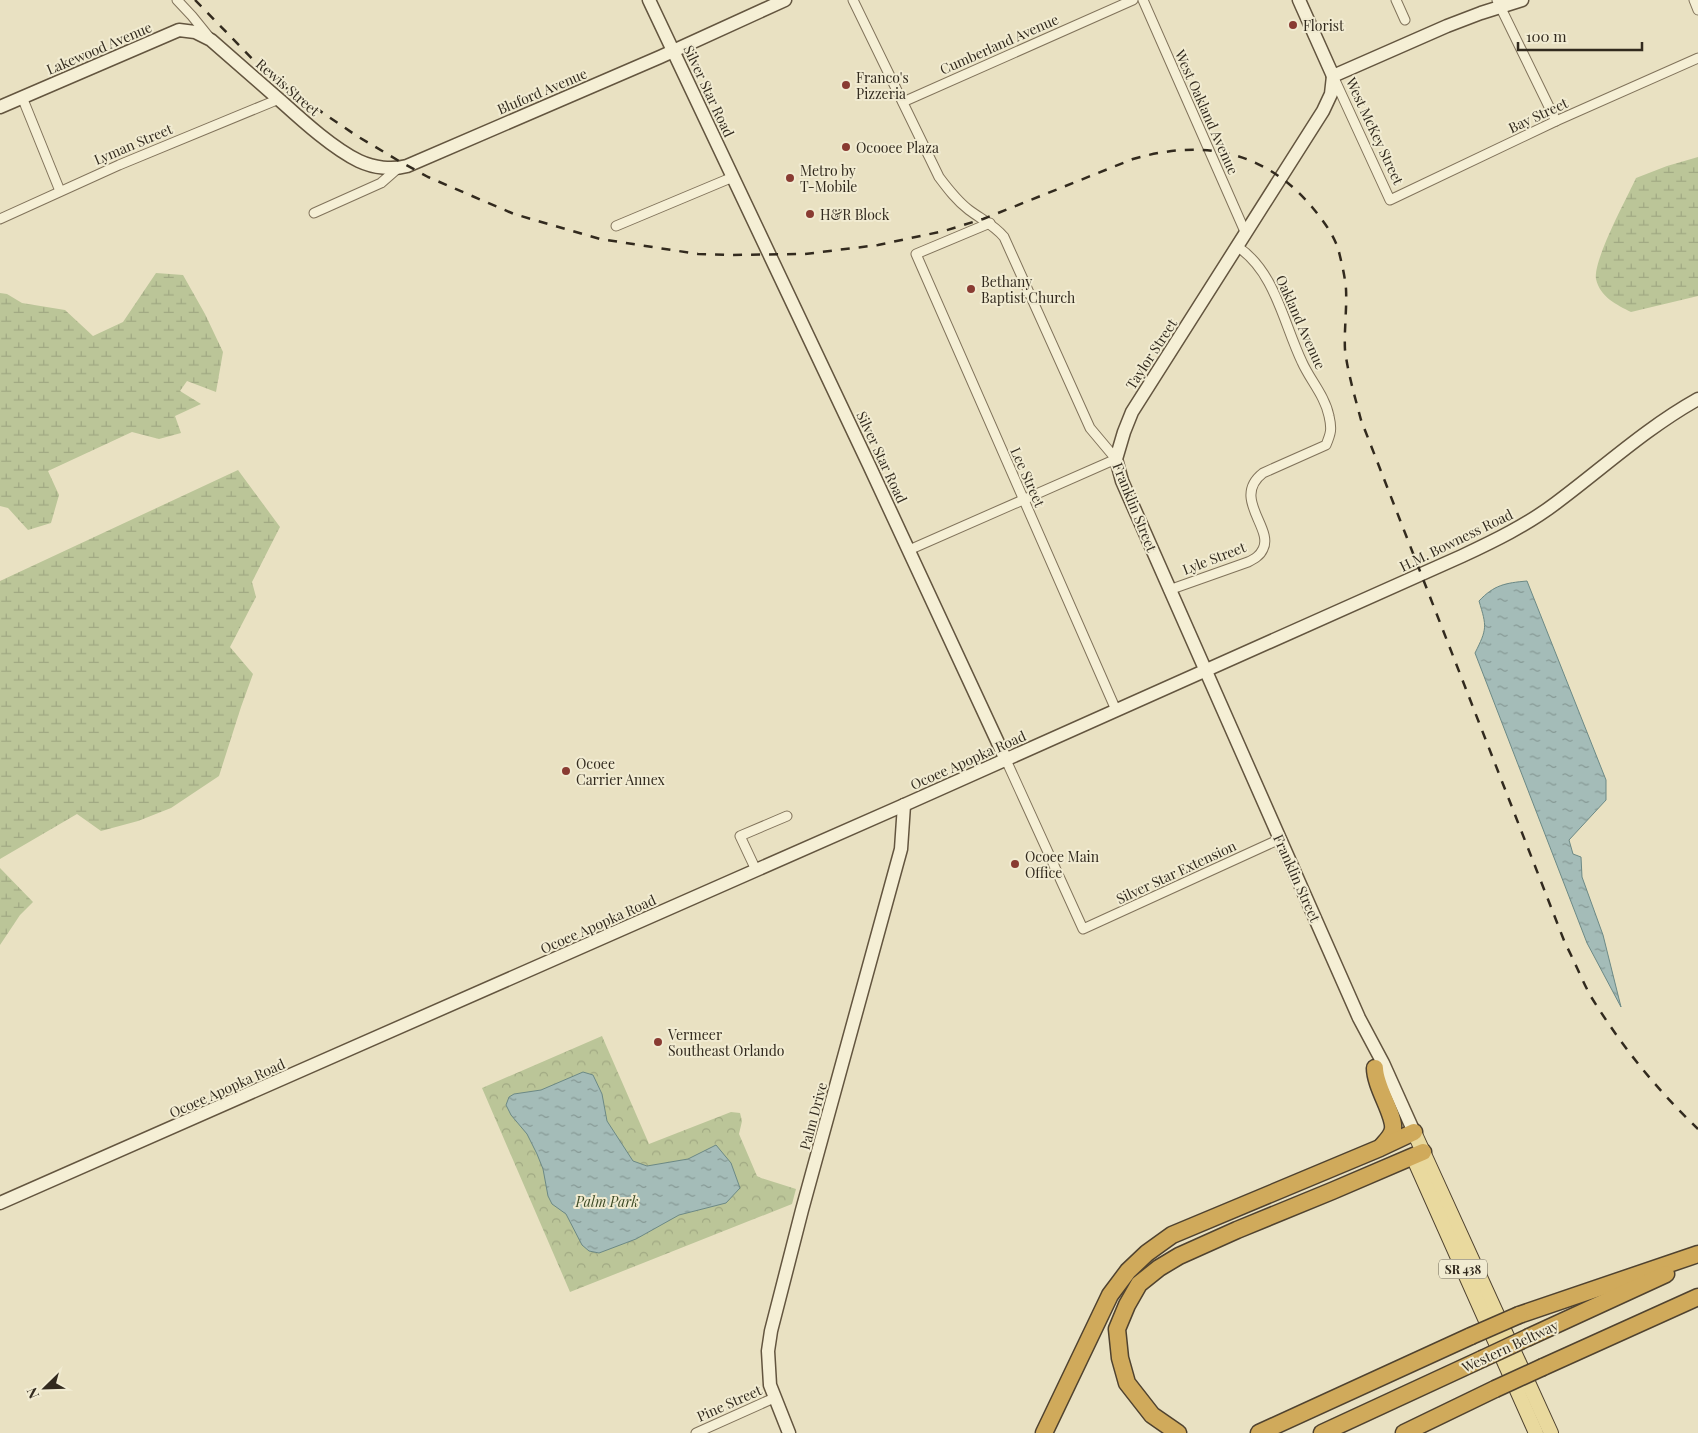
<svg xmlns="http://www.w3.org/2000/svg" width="1698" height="1433" viewBox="0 0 1698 1433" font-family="'Playfair Display',serif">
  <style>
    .wetland { fill: url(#wetland-marsh) }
    .park { fill: url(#park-crowns) }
    .water { fill: url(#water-ripples); stroke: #6c8985 }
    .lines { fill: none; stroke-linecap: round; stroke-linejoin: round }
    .street-casing { stroke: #81735b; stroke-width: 11 }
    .secondary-casing { stroke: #63553f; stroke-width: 15 }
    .primary-casing { stroke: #4f422f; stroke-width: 16 }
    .highway-casing { stroke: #4f422f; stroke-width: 19 }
    .street { stroke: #f5efd5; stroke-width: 9 }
    .secondary { stroke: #f5efd5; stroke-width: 12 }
    .primary { stroke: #e9d99e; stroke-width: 14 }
    .highway { stroke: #d0aa5b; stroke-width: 16 }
    .rail { stroke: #322a1e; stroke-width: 2.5; stroke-dasharray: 9 9; stroke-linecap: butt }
    .highway-bridge-casing { stroke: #4f422f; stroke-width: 19; stroke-linecap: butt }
    .highway-bridge { stroke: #d0aa5b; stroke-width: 16 }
    .poi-dot { fill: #893b32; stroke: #f1ebd1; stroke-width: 2 }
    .labels { text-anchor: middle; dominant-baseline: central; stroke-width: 4; stroke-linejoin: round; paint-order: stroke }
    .shield { fill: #f1ebd1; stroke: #6b6454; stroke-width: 1 }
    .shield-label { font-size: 12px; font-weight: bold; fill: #322a1e }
    .poi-label { font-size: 14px; fill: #322a1e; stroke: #f1ebd1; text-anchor: start }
    .street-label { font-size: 14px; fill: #322a1e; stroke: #f1ebd1 }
    .park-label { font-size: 14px; font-style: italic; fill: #3f4c27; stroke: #f1ebd1 }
  </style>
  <defs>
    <pattern id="wetland-marsh" width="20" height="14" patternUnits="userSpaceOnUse" patternTransform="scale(1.25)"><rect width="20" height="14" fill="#bbc598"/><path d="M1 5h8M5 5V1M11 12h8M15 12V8" fill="none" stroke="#a1a983"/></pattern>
    <pattern id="park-crowns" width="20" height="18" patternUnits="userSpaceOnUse" patternTransform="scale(1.25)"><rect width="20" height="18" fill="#bbc598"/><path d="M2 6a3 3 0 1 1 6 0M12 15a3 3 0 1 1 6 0" fill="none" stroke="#a1a983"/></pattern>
    <pattern id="water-ripples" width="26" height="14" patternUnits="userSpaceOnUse" patternTransform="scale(1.25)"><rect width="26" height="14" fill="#a4bcb8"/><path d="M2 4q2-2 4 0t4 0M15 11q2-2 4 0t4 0" fill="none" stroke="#869995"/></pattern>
  </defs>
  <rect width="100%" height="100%" fill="#e9e1c2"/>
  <g class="wetland">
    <path d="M1698 157V296L1631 312C1617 305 1600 297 1596 279 1593 260 1627 198 1636 178L1667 166Z"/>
    <polygon points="156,273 183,275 205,314 223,352 216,392 187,381 180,391 201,404 175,416 181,433 159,439 132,432 48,471 59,495 51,523 28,530 8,508 0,506 0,293 7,294 22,303 65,310 93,336 123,322"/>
    <polygon points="238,470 280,527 252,582 256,597 230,647 253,674 241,707 219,776 171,808 138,821 101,831 77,814 0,859 0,581"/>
    <polygon points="0,868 33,902 20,915 0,945"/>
  </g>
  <polygon class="park" points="602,1036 649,1144 731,1112 740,1113 742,1121 739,1134 757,1176 761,1178 796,1189 792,1204 570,1292 482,1088"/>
  <g class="water">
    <path d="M1527 581 1606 780V800L1569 840 1573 854 1581 857 1582 877 1603 935 1621 1007 1587 943 1475 653C1487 629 1487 627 1479 601 1494 585 1505 583 1527 581Z"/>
    <polygon points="583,1072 593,1075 602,1094 607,1121 633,1161 647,1166 688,1159 716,1145 731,1163 740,1188 726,1203 679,1215 636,1239 599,1253 589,1251 582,1245 566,1214 552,1204 548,1196 543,1169 537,1154 527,1134 511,1115 506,1105 509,1097 514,1094 541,1090"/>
  </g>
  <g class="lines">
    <g class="street-casing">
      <g id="street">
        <polyline points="177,0 192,16 209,37"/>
        <path d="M853 0 939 177C948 189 957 201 969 210 981 219 994 225 1004 237L1090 428 1116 459 909 550"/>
        <polyline points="1143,0 1246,234"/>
        <polyline points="1396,0 1405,20"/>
        <polyline points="1497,0 1556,121"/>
        <polyline points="1694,0 1698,10"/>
        <polyline points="1333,76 1390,200 1556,121 1698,58"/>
        <polyline points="22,97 60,191"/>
        <polyline points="903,102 1133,0"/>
        <polyline points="314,213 381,183 397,169"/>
        <polyline points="0,219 119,165 279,99"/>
        <polyline points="990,223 916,254 1116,710"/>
        <polyline points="616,226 733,177"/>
        <path d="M1169 590 1248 562C1254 559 1260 556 1263 549 1274 528 1231 498 1263 473L1326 445C1331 433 1332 429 1329 416 1325 396 1310 380 1302 362 1283 322 1275 272 1238 247"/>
        <polyline points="1006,760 1083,929 1280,839"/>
        <polyline points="756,870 740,836 787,816"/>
        <polyline points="696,1433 774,1398"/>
      </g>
    </g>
    <g class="secondary-casing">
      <g id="secondary">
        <polyline points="649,0 869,465 1006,760"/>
        <polyline points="1299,0 1333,76"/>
        <polyline points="1333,76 1331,94 1323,111 1132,412 1124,432 1116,459 1122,481 1359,1018 1383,1063 1414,1132"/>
        <polyline points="1333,76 1447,26 1481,13 1522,0"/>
        <path d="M0 107 179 30 195 32 211 40C235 61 259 82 283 103 304 122 334 149 359 161 374 168 392 170 407 166L660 57 785 0"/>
        <path d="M0 1203 904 805 1462 556C1494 541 1527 525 1556 503 1603 468 1646 428 1698 399"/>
        <polyline points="789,1433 770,1385 768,1351 771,1331 802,1210 901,849 904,805"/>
      </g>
    </g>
    <g class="primary-casing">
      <g id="primary">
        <polyline points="1414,1132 1551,1433"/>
        <polyline points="1413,1157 1536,1433"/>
      </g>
    </g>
    <g class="highway-casing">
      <g id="highway">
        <path d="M1375 1068C1375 1087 1395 1115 1393 1129 1392 1136 1386 1141 1382 1146"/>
        <polyline points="1519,1315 1698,1254"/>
        <polyline points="1529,1337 1666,1274"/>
        <polyline points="1543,1367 1698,1297"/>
        <polyline points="1044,1433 1110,1295 1128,1271 1147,1253 1172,1235 1380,1148 1414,1132"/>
        <polyline points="1178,1433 1152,1415 1127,1383 1120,1358 1117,1329 1127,1305 1139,1284 1159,1268 1179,1256 1237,1230 1332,1191 1423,1152"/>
        <polyline points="1259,1433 1471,1336"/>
        <polyline points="1322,1433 1482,1359"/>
        <polyline points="1404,1433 1495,1389"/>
      </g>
    </g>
    <use href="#street" class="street"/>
    <use href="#secondary" class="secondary"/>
    <use href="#primary" class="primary"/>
    <use href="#highway" class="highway"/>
    <path class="rail" d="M195 0 270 77 357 136 399 161 428 177 514 214 600 239 698 254 730 255 805 254 878 245 944 231 983 219 1133 159C1202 139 1264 150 1312 207 1322 219 1332 232 1338 248 1341 260 1345 276 1346 289 1347 309 1344 330 1345 350 1348 374 1355 397 1361 420L1565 943C1574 960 1581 978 1590 995 1620 1044 1656 1089 1698 1129"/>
    <g class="highway-bridge-casing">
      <g id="highway-bridge">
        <polyline points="1471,1336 1519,1315"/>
        <polyline points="1482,1359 1529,1337"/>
        <polyline points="1495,1389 1543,1367"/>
      </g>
    </g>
    <use href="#highway-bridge" class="highway-bridge"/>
  </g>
  <g class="poi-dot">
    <circle cx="1293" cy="25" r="5"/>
    <circle cx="846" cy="85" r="5"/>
    <circle cx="846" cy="147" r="5"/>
    <circle cx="790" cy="178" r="5"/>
    <circle cx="810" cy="214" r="5"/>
    <circle cx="971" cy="289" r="5"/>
    <circle cx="566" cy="771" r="5"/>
    <circle cx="1015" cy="864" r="5"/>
    <circle cx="658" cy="1042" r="5"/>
  </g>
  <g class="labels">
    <rect class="shield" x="1439" y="1259.5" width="48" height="19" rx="4"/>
    <g class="shield-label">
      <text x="1463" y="1269">SR 438</text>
    </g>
    <g class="poi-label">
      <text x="1303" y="25">Florist</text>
      <text x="856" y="77">Franco's<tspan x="856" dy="16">Pizzeria</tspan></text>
      <text x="856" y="147">Ocooee Plaza</text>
      <text x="800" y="170">Metro by<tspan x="800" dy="16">T-Mobile</tspan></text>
      <text x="820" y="214">H&amp;R Block</text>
      <text x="981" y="281">Bethany<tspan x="981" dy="16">Baptist Church</tspan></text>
      <text x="576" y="763">Ocoee<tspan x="576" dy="16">Carrier Annex</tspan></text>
      <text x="1025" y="856">Ocoee Main<tspan x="1025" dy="16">Office</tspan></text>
      <text x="668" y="1034">Vermeer<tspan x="668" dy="16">Southeast Orlando</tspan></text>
    </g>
    <g class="street-label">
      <text transform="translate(999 44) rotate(-24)">Cumberland Avenue</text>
      <text transform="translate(99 48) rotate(-23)">Lakewood Avenue</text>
      <text transform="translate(288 87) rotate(41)">Rewis Street</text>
      <text transform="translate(542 91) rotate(-23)">Bluford Avenue</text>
      <text transform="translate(709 91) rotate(65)">Silver Star Road</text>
      <text transform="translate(1207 112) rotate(66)">West Oakland Avenue</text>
      <text transform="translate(1538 115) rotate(-25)">Bay Street</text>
      <text transform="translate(1375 131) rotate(65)">West McKey Street</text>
      <text transform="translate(133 144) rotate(-23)">Lyman Street</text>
      <text transform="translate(1301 322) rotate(66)">Oakland Avenue</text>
      <text transform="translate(1151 354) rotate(-57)">Taylor Street</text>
      <text transform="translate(882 457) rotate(65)">Silver Star Road</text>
      <text transform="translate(1028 477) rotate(66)">Lee Street</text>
      <text transform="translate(1135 507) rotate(68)">Franklin Street</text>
      <text transform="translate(1456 540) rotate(-26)">H.M. Bowness Road</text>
      <text transform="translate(1214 558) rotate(-21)">Lyle Street</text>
      <text transform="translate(968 760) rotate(-24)">Ocoee Apopka Road</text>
      <text transform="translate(1176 872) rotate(-25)">Silver Star Extension</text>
      <text transform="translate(1297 878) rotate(66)">Franklin Street</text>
      <text transform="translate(598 924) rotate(-24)">Ocoee Apopka Road</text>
      <text transform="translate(227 1088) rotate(-24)">Ocoee Apopka Road</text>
      <text transform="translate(813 1116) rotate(-75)">Palm Drive</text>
      <text transform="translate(1510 1346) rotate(-25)">Western Beltway</text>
      <text transform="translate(729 1403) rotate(-24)">Pine Street</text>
    </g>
    <g class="park-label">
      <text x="607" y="1201">Palm Park</text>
    </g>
  </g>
  <g transform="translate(45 1388) rotate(247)" stroke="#f1ebd1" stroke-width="4" paint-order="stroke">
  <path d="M0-4L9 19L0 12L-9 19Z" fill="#322a1e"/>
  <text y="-8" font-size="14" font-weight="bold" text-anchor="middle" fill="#322a1e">N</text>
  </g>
  <path d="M1518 42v8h124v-8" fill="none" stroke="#322a1e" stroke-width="2.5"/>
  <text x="1526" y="42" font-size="15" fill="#322a1e" stroke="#f1ebd1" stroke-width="4" paint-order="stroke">100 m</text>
</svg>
